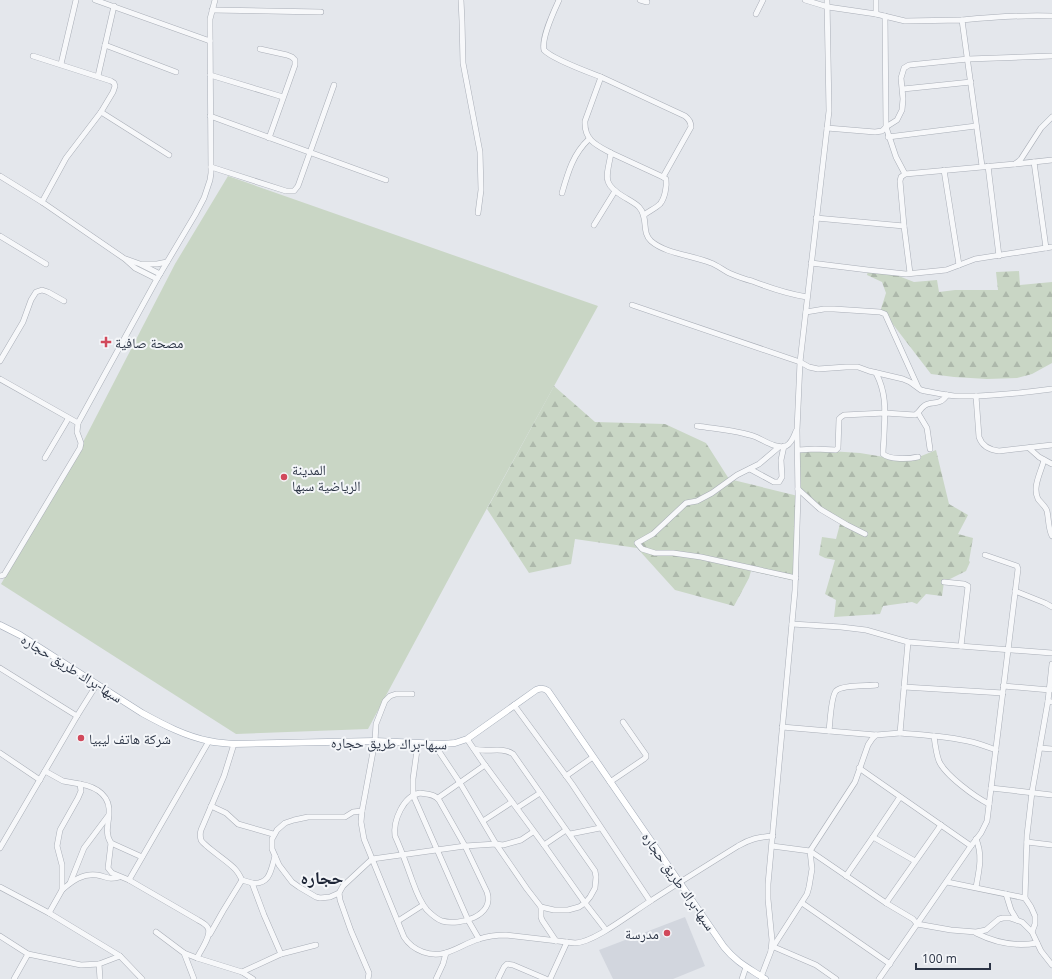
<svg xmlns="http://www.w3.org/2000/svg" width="1052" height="979" viewBox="0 0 1052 979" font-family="'Open Sans','Noto Naskh Arabic',sans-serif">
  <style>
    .built { fill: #d2d6de }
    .green { fill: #c9d6c5 }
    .forest { fill: url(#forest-firs) }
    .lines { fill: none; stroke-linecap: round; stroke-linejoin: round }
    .minor-casing { stroke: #a9aeb7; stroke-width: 6 }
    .major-casing { stroke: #a3abb8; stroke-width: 7 }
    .minor { stroke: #f7f8fa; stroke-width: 5 }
    .major { stroke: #fff; stroke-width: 6 }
    .poi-dot { fill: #d1495b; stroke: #f4f6f9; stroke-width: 1.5 }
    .labels { text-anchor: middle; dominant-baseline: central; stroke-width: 4; stroke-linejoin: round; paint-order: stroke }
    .poi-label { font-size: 14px; fill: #2b3445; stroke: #f4f6f9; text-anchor: start }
    .street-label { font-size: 14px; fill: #2b3445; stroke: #f4f6f9 }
    .district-label { font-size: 18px; font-weight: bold; fill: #1d2536; stroke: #f4f6f9 }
  </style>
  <defs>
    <pattern id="forest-firs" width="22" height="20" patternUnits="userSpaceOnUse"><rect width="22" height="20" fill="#c9d6c5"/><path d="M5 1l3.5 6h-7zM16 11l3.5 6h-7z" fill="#adb8ab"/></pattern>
  </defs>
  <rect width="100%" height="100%" fill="#e4e7ec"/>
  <polygon class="built" points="685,917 705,966 673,979 613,979 599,950"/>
  <polygon class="green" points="228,176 598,306 469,541 368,729 236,734 1,584 81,446 175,264"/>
  <g class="forest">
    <polygon points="868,270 891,273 914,282 937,280 939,292 955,290 998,290 996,272 1019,271 1020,285 1052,282 1052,363 1032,374 1017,378 987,379 954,377 931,374 885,314 880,312 886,293 882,282 867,275"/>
    <polygon points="554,386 595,422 665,424 706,443 729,479 798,496 796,581 751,571 749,578 734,606 675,590 637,548 575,539 571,564 529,573 487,509"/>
    <polygon points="799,449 860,453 902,460 914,459 936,450 949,504 968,515 958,534 973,538 969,561 970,562 966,571 944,582 942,596 926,594 917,604 912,602 883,606 880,614 834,617 836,600 825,594 835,560 825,558 819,555 822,537 836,539 840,524 834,517 798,489"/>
  </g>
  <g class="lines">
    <g class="minor-casing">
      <g id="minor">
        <polyline points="95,0 210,41"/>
        <polyline points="461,0 462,21 463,63 480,152 481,190 478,213"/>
        <path d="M559 0C554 11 541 38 544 50 552 59 588 72 601 77L585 121C584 140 596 145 611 153 607 177 601 183 624 197 629 200 635 203 639 207 649 218 641 232 651 241 666 254 692 255 711 263 717 265 723 270 729 273 736 276 744 279 752 281 770 288 788 294 807 297"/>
        <polyline points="640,0 647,2"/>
        <polyline points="805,0 828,7 876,14 905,21 962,20 982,166"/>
        <polyline points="876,0 876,14"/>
        <polyline points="212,10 321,12"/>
        <polyline points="756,14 763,0"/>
        <path d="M962 20C992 17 1022 15 1052 16"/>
        <polyline points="105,45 176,72"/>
        <polyline points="260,49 287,55 292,57 295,60 295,65 269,138"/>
        <polyline points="33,56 111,81 114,83 115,86 113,92 101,112 66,158 42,202"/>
        <polyline points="61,64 76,0"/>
        <polyline points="210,75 283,97"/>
        <polyline points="98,76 114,6"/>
        <path d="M601 77 685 116C689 119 691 122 691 127L663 177"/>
        <polyline points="903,89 971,82"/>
        <polyline points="101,112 169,155"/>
        <polyline points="210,116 386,180"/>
        <polyline points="827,128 875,132 882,131 886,127 885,16"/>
        <polyline points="888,137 976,126"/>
        <path d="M611 153 663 177 666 179C667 186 665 198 660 204 656 208 649 211 644 215"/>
        <polyline points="1034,162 1046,248"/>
        <polyline points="1015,164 1052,160"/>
        <polyline points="988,166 999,256"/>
        <polyline points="211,167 286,191 294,191 298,186 334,85"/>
        <polyline points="944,170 959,265"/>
        <polyline points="905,174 896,157 886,127 897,120 902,110 903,99 901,78 904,68 909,65 968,59 1052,56"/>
        <polyline points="0,176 42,202 125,259 135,268 157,279"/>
        <path d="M562 193C568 172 573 154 589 139"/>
        <polyline points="816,218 904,226"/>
        <polyline points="594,225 615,191"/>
        <polyline points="0,236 46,264"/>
        <polyline points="126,259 140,264 160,274"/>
        <polyline points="811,263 868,270 906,274 946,270 954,267 975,259 1052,247"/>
        <polyline points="142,264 157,264 167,262"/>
        <polyline points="910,273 904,226 900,181 901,177 905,174 1015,164 1019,161 1021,159 1041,128 1052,117"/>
        <path d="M632 305 800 362 809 367 818 369 846 367H858L869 371 903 379 910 382 921 390 925 391C937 393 948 396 959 396 990 397 1022 393 1052 389"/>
        <polyline points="806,312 824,309 834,309 880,312 885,314 918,387"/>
        <polyline points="0,361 23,322 31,300 36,292 42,290 48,292 64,301"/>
        <path d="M876 373C887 394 885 412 884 435 884 441 883 447 883 454 890 460 909 459 918 457"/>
        <polyline points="0,379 78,423"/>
        <path d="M976 396 979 437C982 446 990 450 999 451L1052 445"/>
        <polyline points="918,413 927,428 930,449"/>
        <path d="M697 426C717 429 737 430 756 437 765 441 776 449 786 446 792 443 794 436 796 431"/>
        <polyline points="779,447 759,464 737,475 712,493 697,501 686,503 653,534 637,543 642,549 655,553 673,553 701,557 796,578"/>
        <polyline points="1029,448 1039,457 1052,464"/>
        <path d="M798 450 815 449 836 450 838 448 839 419 841 417 844 415 885 413 915 415C919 413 920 409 924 406 931 400 939 407 947 395"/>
        <polyline points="45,458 68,419"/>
        <path d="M1044 460C1041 472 1032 487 1038 499 1041 503 1046 507 1047 511 1049 520 1048 528 1052 536"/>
        <polyline points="750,469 774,482 779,482 782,477 781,460 784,446"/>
        <polyline points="798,489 820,509 847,525 865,534"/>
        <polyline points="0,576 4,575 80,448 81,443 77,432 78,423 157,279 195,215 204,198 210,180 211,173 210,27 210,19 215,0"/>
        <polyline points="944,582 964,584 968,586 961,646"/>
        <polyline points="1015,591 1045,603 1052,607"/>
        <polyline points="792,624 841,627 866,630 908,642"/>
        <polyline points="1052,664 1048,701 1052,702"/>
        <polyline points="0,668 77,716"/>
        <polyline points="1003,686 1050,690"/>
        <polyline points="904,687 1003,693"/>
        <path d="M412 694H396L390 696 385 701 376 724 375 741 362 811 361 822 364 839 404 937C409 945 415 949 423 952 445 960 459 945 479 939 488 936 497 935 506 935L575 943C594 943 634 911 652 900 680 882 709 864 738 846 750 839 758 837 773 836"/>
        <polyline points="514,705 572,784 650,901"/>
        <polyline points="782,727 876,735 900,733 908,642 1052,653"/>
        <path d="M829 731C830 723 831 696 836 691 841 685 867 686 876 685"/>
        <path d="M900 733C924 735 948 736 972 742 980 744 988 747 996 750"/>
        <path d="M934 736C935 744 936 753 939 761 945 775 975 797 989 804"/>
        <polyline points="467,739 482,761 544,845 585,903 606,930"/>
        <polyline points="418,743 413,779 413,795 468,920 479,939"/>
        <path d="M234 744 224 776 201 830C200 833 200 836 201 840 205 847 228 861 235 869 238 872 240 876 242 880L252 883 264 915 281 954"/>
        <path d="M434 744 460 783 496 844 527 889 541 907 554 910H568L579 907 585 903 590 897 595 888 596 877 595 871 513 754C501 746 487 753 474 749"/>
        <polyline points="1040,748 1052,749"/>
        <polyline points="0,753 40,780"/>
        <polyline points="859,768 971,846"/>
        <polyline points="45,771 63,781 80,784 81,791 78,798 60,830 57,846 62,865 62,890 49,913"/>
        <polyline points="566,776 593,757"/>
        <polyline points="610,782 644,759 646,757 646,755 623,722"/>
        <path d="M80 784C97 787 111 796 109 815 108 825 105 834 111 843L142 857"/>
        <polyline points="991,788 1052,795"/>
        <path d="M420 793C427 794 435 794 439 800L465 846 487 892C495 916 460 926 442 921 436 919 431 914 427 910 419 901 415 888 411 877 406 863 401 849 395 836 393 821 403 796 420 793Z"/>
        <polyline points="438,798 485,765"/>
        <polyline points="211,806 226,813 238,824 273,834"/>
        <polyline points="517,808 540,793"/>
        <polyline points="362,811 353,812 345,817 308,817 294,820 285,823 277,830 272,839 272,849 279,865 292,882 299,887 316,897 320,898 330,897 339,893 343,886 372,859 465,846 496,844 503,845 521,840 533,832"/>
        <polyline points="483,821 512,802"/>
        <polyline points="570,834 600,828"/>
        <polyline points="873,837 915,861"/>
        <polyline points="1027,842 1052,845"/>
        <path d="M111 843 108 868 112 873 129 880 198 920C201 922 206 924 208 928 212 936 200 951 197 958"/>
        <polyline points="544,845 566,830"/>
        <polyline points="772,846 810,851 886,903 913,919 917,924 951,930 976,932 986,930 999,919 1003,918 1010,918 1022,922 1032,932 1041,951 1052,965"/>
        <polyline points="0,848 77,716 97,684"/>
        <polyline points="846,876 873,837 900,797"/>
        <polyline points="129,880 209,741"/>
        <polyline points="947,882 1025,898"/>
        <polyline points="70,883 84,848 108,816"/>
        <path d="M252 883C270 885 271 870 275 856"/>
        <polyline points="0,887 49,913 120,956 142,979"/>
        <path d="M976 887C979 871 983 855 976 839"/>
        <path d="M62 890C72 881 83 873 97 875 108 877 108 880 119 877"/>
        <polyline points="339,893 340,900 351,931 369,973 368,979"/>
        <polyline points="1006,894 1011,910 1017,920"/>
        <polyline points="802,903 890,964"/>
        <polyline points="886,903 941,825"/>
        <polyline points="541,907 541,917 542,920 556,941"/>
        <polyline points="398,921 423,905"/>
        <polyline points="156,932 184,953 197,958 242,972 253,979"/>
        <polyline points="1032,932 1035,924 1035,916 1031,907 1025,898 1027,835 1032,792 1048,701"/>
        <path d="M976 933C994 942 1016 947 1037 943"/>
        <polyline points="210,934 223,911 242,880"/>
        <polyline points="0,936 28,954 81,965 99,964"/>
        <polyline points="774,947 816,965 836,979"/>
        <polyline points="771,950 807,894 809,887 812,869 810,851 855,782 868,745 872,739 876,735"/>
        <polyline points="184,953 194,979"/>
        <polyline points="242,972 281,954 316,945"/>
        <polyline points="761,977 771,951 772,940 768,899 768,884 795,590 798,496 797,430 800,362 829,111 827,0"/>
        <polyline points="14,979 28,954"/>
        <polyline points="100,979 99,964 120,956"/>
        <polyline points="436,979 443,964 446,953"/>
        <polyline points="498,979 504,967 507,964 513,965 546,979"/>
        <polyline points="550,979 567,942"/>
        <polyline points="742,979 746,967"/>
        <polyline points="879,979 971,846 981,833 987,821 1018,569 1017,566 985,555"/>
      </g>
    </g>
    <g class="major-casing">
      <path id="major" d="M0 625 20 635 142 713C164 725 185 736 209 741 217 743 226 743 234 744L375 741 442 744 455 743 467 739 536 690C541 688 544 688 548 691L724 947C737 963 749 968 765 979"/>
    </g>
    <use href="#minor" class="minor"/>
    <use href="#major" class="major"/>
  </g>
  <g class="poi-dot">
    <path d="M104 336h4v4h4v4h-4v4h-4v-4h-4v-4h4z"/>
    <circle cx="284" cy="477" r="4"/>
    <circle cx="81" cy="738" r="4"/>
    <circle cx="667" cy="933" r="4"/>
  </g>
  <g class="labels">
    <g class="poi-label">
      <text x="115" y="342">مصحة صافية</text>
      <text x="292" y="469">المدينة<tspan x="292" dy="16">الرياضية سبها</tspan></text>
      <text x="89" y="738">شركة هاتف ليبيا</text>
      <text x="659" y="933" text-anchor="end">مدرسة</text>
    </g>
    <g class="street-label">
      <text transform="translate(72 668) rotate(32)">سبها-براك طريق حجاره</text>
      <text transform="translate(389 743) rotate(1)">سبها-براك طريق حجاره</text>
      <text transform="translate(679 881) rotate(55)">سبها-براك طريق حجاره</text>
    </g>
    <g class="district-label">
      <text x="322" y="877">حجاره</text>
    </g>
  </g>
  <path d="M916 963v6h74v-6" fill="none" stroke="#2b3445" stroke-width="2"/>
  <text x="922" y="963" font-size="12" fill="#2b3445" stroke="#f4f6f9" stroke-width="3" paint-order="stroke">100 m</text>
</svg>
